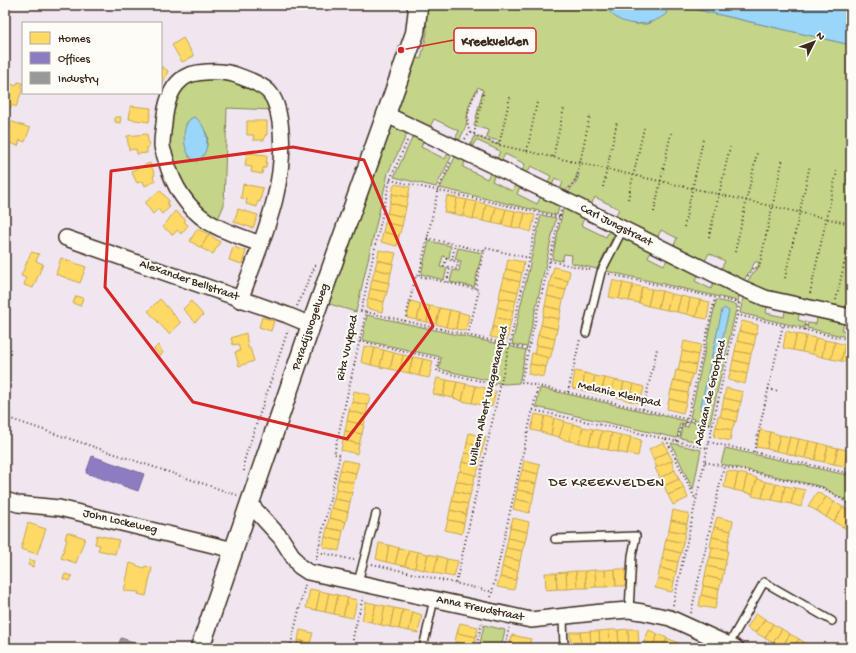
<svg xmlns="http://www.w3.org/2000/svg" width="856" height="653" viewBox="0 0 856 653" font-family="'Gochi Hand',sans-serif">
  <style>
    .green { fill: #c4d58a; stroke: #808054; fill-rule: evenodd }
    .water { fill: #9ad5fa; stroke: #7491a2 }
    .homes { fill: #ffd966; stroke: #c4a450 }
    .offices { fill: #8e7cc3; stroke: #756392 }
    .industry { fill: #999; stroke: #7d7874 }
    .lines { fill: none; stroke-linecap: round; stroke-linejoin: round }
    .service-casing { stroke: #3b2a1e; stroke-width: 10 }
    .minor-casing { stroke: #3b2a1e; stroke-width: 18 }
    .tertiary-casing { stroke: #3b2a1e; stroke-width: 21 }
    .path { stroke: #3b2a1e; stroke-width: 2; stroke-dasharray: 1 3; stroke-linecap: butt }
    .service { stroke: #fdfcf7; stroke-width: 7 }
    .minor { stroke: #fdfcf7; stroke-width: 15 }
    .tertiary { stroke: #fdfcf7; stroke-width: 18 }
    .marked { fill: none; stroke: #d62828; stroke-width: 3; stroke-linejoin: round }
    .labels { text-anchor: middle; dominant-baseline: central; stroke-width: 4; stroke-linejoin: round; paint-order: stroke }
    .street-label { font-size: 12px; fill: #3b2a1e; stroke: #fdfcf7 }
    .neighbourhood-label { font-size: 13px; letter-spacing: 1px; fill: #3b2a1e; stroke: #fdfcf7 }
    .leader { fill: none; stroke: #d62828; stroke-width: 1.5 }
    .callout-dot { fill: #d62828; stroke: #fdfcf7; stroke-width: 1.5 }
    .callout { fill: #fdfcf7; stroke: #d62828; stroke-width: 1.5 }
    .callout-label { font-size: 13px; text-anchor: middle; font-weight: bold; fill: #3b2a1e }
  </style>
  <rect width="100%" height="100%" fill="#f0e6f0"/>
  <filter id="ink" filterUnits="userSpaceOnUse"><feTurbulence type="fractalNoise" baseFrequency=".025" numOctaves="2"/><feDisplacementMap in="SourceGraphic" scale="8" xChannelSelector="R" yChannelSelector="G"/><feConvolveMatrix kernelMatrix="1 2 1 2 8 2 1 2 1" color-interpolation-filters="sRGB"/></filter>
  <g filter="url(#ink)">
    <g class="green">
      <polygon points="425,5 505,5 508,7 535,8 539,5 607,5 629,23 636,24 647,24 655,20 665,10 644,9 633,5 677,5 851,45 851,312 763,292 746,283 755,271 757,270 759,262 755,262 743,282 720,271 725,261 709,253 704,263 673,248 677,238 661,230 656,240 614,219 619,209 595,197 590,207 565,195 576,183 579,174 577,174 575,181 563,194 559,192 563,182 555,178 551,188 546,186 551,176 531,166 525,176 521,174 525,164 505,154 500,164 496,161 500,151 476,140 471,149 469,148 475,136 498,145 499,141 487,138 488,130 474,126 483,90 478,87 469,105 466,126 458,143 454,141 459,131 434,119 429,129 390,110 410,56 421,59 427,33"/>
      <path d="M224 77 264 94 274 110 227 108 224 205 217 221 200 210 170 165 167 120 182 83 189 78ZM191 118C195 122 202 126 205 131 212 141 204 155 197 161L189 157 186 124Z"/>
      <polygon points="387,119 406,131 406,136 388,173 356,312 323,302"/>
      <polygon points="415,132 425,137 421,147 445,159 450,149 454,151 436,187 394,177"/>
      <polygon points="457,153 467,157 463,167 487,179 492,169 496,172 492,181 512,191 517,181 521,184 517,194 537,204 542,194 560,203 557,215 440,188"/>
      <polygon points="564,205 586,215 581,225 606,237 611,227 615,233 597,269 571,263 572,255 564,254 562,261 552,259"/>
      <polygon points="541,215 556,218 527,347 512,344"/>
      <polygon points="623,237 652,248 648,257 664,265 669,256 700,271 695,281 711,289 716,279 740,291 738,301 606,271"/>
      <polygon points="429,241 451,246 449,258 443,256 440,267 447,268 444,280 421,274"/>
      <polygon points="458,248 482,253 474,287 450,282 453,270 459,271 461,261 455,259"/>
      <polygon points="744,293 768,302 766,313 784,317 786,306 800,310 798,320 805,322 804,328 740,313"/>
      <polygon points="716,300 737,305 710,423 690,418"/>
      <polygon points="818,314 845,320 842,330 851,332 851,338 807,328 808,323 816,324"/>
      <polygon points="367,315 526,350 519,383 504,384 439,369 441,357 362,340"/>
      <polygon points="540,388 686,421 685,424 680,423 677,438 536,407"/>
      <polygon points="689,421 704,425 701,439 694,438 694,441 680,438 682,426 688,427"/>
      <polygon points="671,443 701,450 693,490"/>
      <polygon points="725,448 851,476 851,504 823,487 721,464"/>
      <polygon points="484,625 505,630 501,648 479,648"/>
    </g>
    <g class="water">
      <path d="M505 5H539C530 11 514 11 505 5Z"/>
      <path d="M607 5H633L644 9 665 10 667 13C652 28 614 29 607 5Z"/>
      <polygon points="677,5 834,5 851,9 851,45"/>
      <path d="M194 117C208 124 213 153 197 161 182 159 179 121 194 117Z"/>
      <polygon points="724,308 729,311 706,410 700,410 722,310"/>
    </g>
    <g class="homes">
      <polygon points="183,38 194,56 182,62 172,45"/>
      <polygon points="161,66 168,71 163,83 161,82"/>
      <polygon points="18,82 23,83 21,88 23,88 16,107 12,105 11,108 5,106 5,95 9,83 16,86"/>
      <polygon points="131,106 151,108 149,122 129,119"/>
      <polygon points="115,117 121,117 120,123 115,122"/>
      <polygon points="10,121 30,128 25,142 20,140 18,146 5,141 5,131 7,131"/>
      <polygon points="247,121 267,121 267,135 265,135 264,140 253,140 254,135 247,135"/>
      <polygon points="147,134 149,147 147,147 147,153 137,154 136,149 129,150 127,136"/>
      <polygon points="247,153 267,155 266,168 263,168 262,174 251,172 252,167 245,166"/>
      <polygon points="150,163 155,175 153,176 155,181 145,186 143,181 137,183 131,171"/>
      <polygon points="243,184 263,188 260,202 258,201 257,207 246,204 247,199 241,198"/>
      <polygon points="394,184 410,187 408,197 392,194"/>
      <polygon points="160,190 169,201 167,203 170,207 162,214 158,209 153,214 145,203"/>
      <polygon points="392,194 408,197 406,207 390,203"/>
      <polygon points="447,196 457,198 454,214 444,212"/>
      <polygon points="457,198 467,200 463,216 454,214"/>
      <polygon points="467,200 477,202 473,219 463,216"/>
      <polygon points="477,202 486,204 483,221 473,219"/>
      <polygon points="390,203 406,207 404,217 387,213"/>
      <polygon points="486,204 496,207 492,223 483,221"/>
      <polygon points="496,207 506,209 502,225 492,223"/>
      <polygon points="238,209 258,215 253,228 234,222"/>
      <polygon points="506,209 515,211 512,227 502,225"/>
      <polygon points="175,211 186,220 184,222 188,225 181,234 177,230 173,235 163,227"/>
      <polygon points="515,211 525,213 521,229 512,227"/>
      <polygon points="387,213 404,217 402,226 385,223"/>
      <polygon points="525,213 535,215 531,232 521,229"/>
      <polygon points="385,223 402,226 399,236 383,232"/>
      <polygon points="197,229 209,234 201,248 190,241"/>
      <polygon points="383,232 399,236 397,246 381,242"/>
      <polygon points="209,234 220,242 213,254 201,248"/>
      <polygon points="233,247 246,251 242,264 229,260"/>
      <polygon points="379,250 396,253 393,264 377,260"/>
      <polygon points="31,252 39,254 36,261 43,264 33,288 24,285 26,278 21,276"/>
      <polygon points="61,258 86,267 80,283 56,274"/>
      <polygon points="508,259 524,262 522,273 506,269"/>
      <polygon points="377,260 393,264 391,273 375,269"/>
      <polygon points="554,267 570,271 568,281 551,277"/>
      <polygon points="375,269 391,273 389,283 372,279"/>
      <polygon points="506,269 522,273 520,282 504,278"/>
      <polygon points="551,277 568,281 566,290 549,287"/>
      <polygon points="504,278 520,282 518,292 501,288"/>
      <polygon points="372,279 389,283 387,292 370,289"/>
      <polygon points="613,280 623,283 619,299 609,297"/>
      <polygon points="623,283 633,285 629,301 619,299"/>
      <polygon points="633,285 642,287 639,303 629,301"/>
      <polygon points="549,287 566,290 563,300 547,296"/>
      <polygon points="642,287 652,289 648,306 639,303"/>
      <polygon points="501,288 518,292 516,301 499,298"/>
      <polygon points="370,289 387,292 384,302 368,298"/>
      <polygon points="652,289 662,291 658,308 648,306"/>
      <polygon points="662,291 671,294 667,310 658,308"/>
      <polygon points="671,294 681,296 677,312 667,310"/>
      <polygon points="76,296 83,298 80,306 73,303"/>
      <polygon points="547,296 563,300 561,310 545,306"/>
      <polygon points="681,296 690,298 687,314 677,312"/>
      <polygon points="368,298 384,302 382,312 366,308"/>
      <polygon points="499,298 516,301 513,311 497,307"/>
      <polygon points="690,298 700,300 696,317 687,314"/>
      <polygon points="160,299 181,323 169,334 148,311"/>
      <polygon points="700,300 710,302 707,319 696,317"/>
      <polygon points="191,301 203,315 195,322 183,309"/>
      <polygon points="411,301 421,304 417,320 407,318"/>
      <polygon points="421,304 430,306 427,322 417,320"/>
      <polygon points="430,306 440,308 436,324 427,322"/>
      <polygon points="545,306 561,310 559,319 543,316"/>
      <polygon points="497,307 513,311 511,321 495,317"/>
      <polygon points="440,308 450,310 446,327 436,324"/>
      <polygon points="450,310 459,312 456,329 446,327"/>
      <polygon points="459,312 469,315 466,331 456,329"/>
      <polygon points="543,316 559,319 557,329 541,325"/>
      <polygon points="262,317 274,321 271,331 259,327"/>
      <polygon points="495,317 511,321 509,330 493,327"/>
      <polygon points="742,321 758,325 756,335 739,331"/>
      <polygon points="541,325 557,329 555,339 538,335"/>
      <polygon points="493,327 509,330 507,340 490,337"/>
      <polygon points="739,331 756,335 754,345 737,341"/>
      <polygon points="786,331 797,334 793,350 783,348"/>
      <polygon points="246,333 248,348 250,348 254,361 239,366 235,352 240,351 238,344 233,345 231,338"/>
      <polygon points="797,334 806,336 802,352 793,350"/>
      <polygon points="538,335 555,339 553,348 536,345"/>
      <polygon points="806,336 816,338 812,354 802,352"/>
      <polygon points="816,338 825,340 822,357 812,354"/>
      <polygon points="825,340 835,342 831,359 822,357"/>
      <polygon points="684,341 701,345 698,355 682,351"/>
      <polygon points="737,341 754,345 751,354 735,351"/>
      <polygon points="835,342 845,345 841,361 831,359"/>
      <polygon points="158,345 163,353 160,356 154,349"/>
      <polygon points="536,345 553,348 550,359 534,354"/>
      <polygon points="845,345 851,346 851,363 841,361"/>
      <polygon points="364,346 375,348 371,365 361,362"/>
      <polygon points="375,348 384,350 380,367 371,365"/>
      <polygon points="384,350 394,353 390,369 380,367"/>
      <polygon points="682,351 698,355 696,365 680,361"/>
      <polygon points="735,351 751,354 749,364 733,360"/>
      <polygon points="394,353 403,355 400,371 390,369"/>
      <polygon points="532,353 549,358 546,367 530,364"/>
      <polygon points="403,355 413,357 409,373 400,371"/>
      <polygon points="413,357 423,359 419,376 409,373"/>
      <polygon points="423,359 433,361 429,378 419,376"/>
      <polygon points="733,360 749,364 747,374 731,370"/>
      <polygon points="680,361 696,365 694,375 678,371"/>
      <polygon points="530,364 546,367 544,377 528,374"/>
      <polygon points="676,370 692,374 690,384 674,380"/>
      <polygon points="731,370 747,374 745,384 728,380"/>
      <polygon points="575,371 585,373 582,390 572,388"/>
      <polygon points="585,373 595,376 591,392 582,390"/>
      <polygon points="595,376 605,378 601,394 591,392"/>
      <polygon points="437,378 447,380 443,396 433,394"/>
      <polygon points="605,378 614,380 611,396 601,394"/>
      <polygon points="447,380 457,382 453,398 443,396"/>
      <polygon points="614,380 624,382 620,398 611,396"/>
      <polygon points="674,380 690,384 688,393 671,390"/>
      <polygon points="457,382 466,384 462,401 453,398"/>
      <polygon points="624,382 634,384 630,401 620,398"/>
      <polygon points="466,384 476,386 472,403 462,401"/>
      <polygon points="634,384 644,387 640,403 630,401"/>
      <polygon points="476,386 486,388 482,405 472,403"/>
      <polygon points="486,388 496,391 492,407 482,405"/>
      <polygon points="726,388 743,392 741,402 724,398"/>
      <polygon points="671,390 688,393 686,403 669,399"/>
      <polygon points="354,391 370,395 368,405 352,402"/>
      <polygon points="724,398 741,402 738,412 722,408"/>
      <polygon points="669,399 686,403 683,413 667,409"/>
      <polygon points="352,402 368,405 366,415 349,411"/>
      <polygon points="722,408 738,412 736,422 720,418"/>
      <polygon points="349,411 366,415 364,425 347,421"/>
      <polygon points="535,414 545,416 541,432 531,430"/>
      <polygon points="545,416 554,418 551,435 541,432"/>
      <polygon points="718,416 735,421 732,430 716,427"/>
      <polygon points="554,418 565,421 560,437 551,435"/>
      <polygon points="347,421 364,425 362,434 345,431"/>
      <polygon points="564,422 573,424 569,441 559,438"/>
      <polygon points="573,424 583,427 579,443 569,441"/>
      <polygon points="583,427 593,429 589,445 579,443"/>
      <polygon points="716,427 732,430 730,441 714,437"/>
      <polygon points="593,429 602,431 598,447 589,445"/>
      <polygon points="760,430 770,432 767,449 756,447"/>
      <polygon points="345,431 362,434 359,444 343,440"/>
      <polygon points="602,431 612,433 608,450 598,447"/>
      <polygon points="770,432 780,435 776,451 767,449"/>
      <polygon points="469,433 486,437 483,447 467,443"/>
      <polygon points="612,433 621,435 618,452 608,450"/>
      <polygon points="621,435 631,437 627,454 618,452"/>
      <polygon points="780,435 790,437 786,453 776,451"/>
      <polygon points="631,437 641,440 638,456 627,454"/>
      <polygon points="790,437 799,439 795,456 786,453"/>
      <polygon points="799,439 809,441 805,458 795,456"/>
      <polygon points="343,440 359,444 357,454 341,450"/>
      <polygon points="809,441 819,443 815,460 805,458"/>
      <polygon points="664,442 668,452 653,459 649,449"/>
      <polygon points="467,443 483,447 481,456 465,453"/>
      <polygon points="819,443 828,446 824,462 815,460"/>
      <polygon points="828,446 838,448 834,464 824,462"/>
      <polygon points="838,448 847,450 844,466 834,464"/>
      <polygon points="847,450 851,451 851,468 844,466"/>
      <polygon points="668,452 673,461 657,468 653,459"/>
      <polygon points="465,453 481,456 479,466 462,462"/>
      <polygon points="343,460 359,463 356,473 340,470"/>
      <polygon points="524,460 540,464 538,474 522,470"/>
      <polygon points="671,461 675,470 660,478 655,468"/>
      <polygon points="462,462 479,466 476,476 460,472"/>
      <polygon points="340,470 356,473 354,483 338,479"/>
      <polygon points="522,470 538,474 536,484 519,480"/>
      <polygon points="675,470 679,479 664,486 660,478"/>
      <polygon points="459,471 475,475 473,485 456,481"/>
      <polygon points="727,471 738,473 734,490 724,487"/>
      <polygon points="738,473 747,475 743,492 734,490"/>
      <polygon points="747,475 757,478 753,494 743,492"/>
      <polygon points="338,479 354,483 352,493 336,489"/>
      <polygon points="679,479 684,488 668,495 664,486"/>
      <polygon points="757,479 766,482 762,498 752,496"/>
      <polygon points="519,480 536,484 534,493 517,490"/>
      <polygon points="456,481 473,485 470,495 454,491"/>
      <polygon points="766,482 776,484 772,500 762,498"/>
      <polygon points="776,484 785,486 782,502 772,500"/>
      <polygon points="785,486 795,488 791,504 782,502"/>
      <polygon points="684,488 688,498 673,505 668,495"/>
      <polygon points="795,488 805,490 801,507 791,504"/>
      <polygon points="336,489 352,493 350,502 334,499"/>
      <polygon points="517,490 534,493 532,503 515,499"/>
      <polygon points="454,491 470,495 468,504 452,501"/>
      <polygon points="817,492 826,497 817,511 808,506"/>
      <polygon points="826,497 834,502 826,517 817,511"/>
      <polygon points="334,499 350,502 348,512 331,508"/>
      <polygon points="515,499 532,503 529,513 513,509"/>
      <polygon points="452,501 468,504 466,514 450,510"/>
      <polygon points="834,502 843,507 834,522 826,517"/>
      <polygon points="843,507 851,513 843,527 834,522"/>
      <polygon points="331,508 348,512 346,522 329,518"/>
      <polygon points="450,510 466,514 464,523 448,520"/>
      <polygon points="673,510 689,514 687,524 671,520"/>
      <polygon points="851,513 851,532 843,527"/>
      <polygon points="717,517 733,521 731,531 714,527"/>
      <polygon points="329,518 346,522 343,531 327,528"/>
      <polygon points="513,518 529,522 527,532 510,528"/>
      <polygon points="448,520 464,523 462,534 445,530"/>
      <polygon points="671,520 687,524 685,533 669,530"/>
      <polygon points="28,523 46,529 37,554 21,549"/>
      <polygon points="714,527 731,531 729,541 712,537"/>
      <polygon points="327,528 343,531 341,541 325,537"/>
      <polygon points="510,528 527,532 525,542 508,538"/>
      <polygon points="669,530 685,533 683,543 666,539"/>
      <polygon points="67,532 85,538 76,563 61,558 67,540 65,539"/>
      <polygon points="97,535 119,540 115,554 98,550 100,545 95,544"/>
      <polygon points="325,537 341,541 339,551 323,547"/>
      <polygon points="712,537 729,541 727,550 710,547"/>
      <polygon points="508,538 525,542 522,551 506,548"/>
      <polygon points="666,539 683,543 681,553 664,549"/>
      <polygon points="379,543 389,545 386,562 376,559"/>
      <polygon points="389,545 399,548 395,564 386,562"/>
      <polygon points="712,547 728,550 726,560 710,557"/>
      <polygon points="399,548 409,550 405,566 395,564"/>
      <polygon points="506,548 522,551 520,561 504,557"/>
      <polygon points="664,549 681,553 678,562 662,559"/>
      <polygon points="409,550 418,552 415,568 405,566"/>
      <polygon points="418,552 428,554 424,570 415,568"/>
      <polygon points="428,554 438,556 434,573 424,570"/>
      <polygon points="438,556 447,559 444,575 434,573"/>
      <polygon points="504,557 520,561 518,571 502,567"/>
      <polygon points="710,557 726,560 724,570 707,566"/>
      <polygon points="447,559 458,561 454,577 444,575"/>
      <polygon points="662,559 678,562 676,572 660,568"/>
      <polygon points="30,560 35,561 33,567 28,565"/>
      <polygon points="130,563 144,568 145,566 152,568 146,596 138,594 139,592 124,591"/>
      <polygon points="707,566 724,570 722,580 705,576"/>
      <polygon points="502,567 518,571 516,580 500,577"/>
      <polygon points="660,568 676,572 674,582 658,578"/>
      <polygon points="615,569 616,586 606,587 605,570"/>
      <polygon points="615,569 625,569 626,586 616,586"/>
      <polygon points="595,570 596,587 586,588 585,571"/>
      <polygon points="595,570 605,570 606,587 596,587"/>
      <polygon points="576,571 577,588 567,589 566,572"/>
      <polygon points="576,571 585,571 586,588 577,588"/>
      <polygon points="566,572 567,589 557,589 556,573"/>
      <polygon points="545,573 556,573 557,589 546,590"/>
      <polygon points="65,574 72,576 70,581 63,579"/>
      <polygon points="705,576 722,580 719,589 703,586"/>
      <polygon points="500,577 516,580 514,590 497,587"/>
      <polygon points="658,578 674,582 672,592 655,588"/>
      <polygon points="703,586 719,589 717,599 701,595"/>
      <polygon points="310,589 320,591 316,610 306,608"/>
      <polygon points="320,591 329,593 325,612 316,610"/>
      <polygon points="329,593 338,595 334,614 325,612"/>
      <polygon points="338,595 348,598 343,616 334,614"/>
      <polygon points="701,595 717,599 715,609 699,606"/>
      <polygon points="348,598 357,600 353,618 343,616"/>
      <polygon points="366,602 376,604 371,622 362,620"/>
      <polygon points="376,604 385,606 381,625 371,622"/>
      <polygon points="385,606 394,608 390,627 381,625"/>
      <polygon points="394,608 403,610 399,629 390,627"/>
      <polygon points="403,610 413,612 409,631 399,629"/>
      <polygon points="413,612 422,615 418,633 409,631"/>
      <polygon points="756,613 765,619 756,633 747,628"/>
      <polygon points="765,619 773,624 765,638 756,633"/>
      <polygon points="460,623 478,627 476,637 457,633"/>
      <polygon points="773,624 782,629 773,643 765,638"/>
      <polygon points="628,629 629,648 619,648 618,630"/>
      <polygon points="628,629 638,629 639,648 629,648"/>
      <polygon points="782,629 790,634 781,648 773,643"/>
      <polygon points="300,630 313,633 310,643 298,640"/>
      <polygon points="609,630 618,630 619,648 610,648"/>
      <polygon points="609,630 610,648 600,648 599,631"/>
      <polygon points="649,630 658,634 653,646 644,642"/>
      <polygon points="590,631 599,631 600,648 591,648"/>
      <polygon points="590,631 591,648 581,648 580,632"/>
      <polygon points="570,632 580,632 581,648 571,648"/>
      <polygon points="457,633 476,637 474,646 455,642"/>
      <polygon points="658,634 667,638 663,648 653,646"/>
      <polygon points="790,634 799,639 793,648 782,648"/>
      <polygon points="512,635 531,639 528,648 510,644"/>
      <polygon points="667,638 676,642 673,648 663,648"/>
      <polygon points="799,639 807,644 805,648 793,648"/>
      <polygon points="298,640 310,643 309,648 296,648"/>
      <polygon points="455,642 474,646 473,648 454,648"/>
      <polygon points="676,642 685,646 684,648 673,648"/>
      <polygon points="510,644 527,648 509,648"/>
    </g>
    <polygon class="offices" points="92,456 144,474 138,491 86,473"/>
    <polygon class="industry" points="121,638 149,647 148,648 117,648"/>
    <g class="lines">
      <g class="service-casing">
        <g id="service">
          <polyline points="586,333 601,272 623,229"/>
          <polyline points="555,539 636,536 632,556 629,610"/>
          <polyline points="358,582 376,514"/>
          <polyline points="563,618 564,648"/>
          <polyline points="729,644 764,582 832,621"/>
          <polyline points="423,648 434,599"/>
        </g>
      </g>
      <g class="minor-casing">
        <g id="minor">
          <polyline points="387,115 563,199 744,289 765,298 851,317"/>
          <polyline points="66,238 287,315 311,325"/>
          <path d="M240 300C261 242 289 184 280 122 278 111 276 99 268 91 260 83 246 79 236 75 223 70 191 70 181 80 169 90 165 110 164 124 163 131 162 138 162 145 162 150 165 155 166 160 173 185 185 206 207 221 223 232 243 237 260 244"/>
          <polyline points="5,500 18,504 59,508 234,550"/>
          <polyline points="250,504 281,538 299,566 308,572 531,620 602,612 629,610 642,612 670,618 736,648"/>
        </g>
      </g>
      <g class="tertiary-casing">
        <polyline id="tertiary" points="200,648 311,325 415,33 418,8 416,5"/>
      </g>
      <g class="path">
        <path d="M470 133C464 118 470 102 478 89"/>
        <polyline points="474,134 484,91"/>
        <polyline points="465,139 470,133 499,145 851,224"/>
        <polyline points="499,145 510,97"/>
        <polyline points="527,151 537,102"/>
        <polyline points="553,157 564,108"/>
        <polyline points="390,180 559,217"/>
        <polyline points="603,187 617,122"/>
        <polyline points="570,188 577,177 590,115"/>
        <polyline points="628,199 644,128"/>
        <polyline points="561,211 521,382 713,425"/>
        <polyline points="654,212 671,133"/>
        <polyline points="684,227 703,140"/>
        <polyline points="709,237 730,147"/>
        <polyline points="427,238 484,251 475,289 419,276 438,190 451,161"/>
        <polyline points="484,251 485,248 529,258"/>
        <polyline points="735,252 757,153"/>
        <polygon points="446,259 458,262 457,269 444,266"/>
        <polyline points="452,260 455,245"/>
        <polyline points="550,261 591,270"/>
        <polyline points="609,274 740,303"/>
        <polyline points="748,276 753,268 759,268 783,158"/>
        <polyline points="785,278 810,165"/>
        <polyline points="447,282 450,268"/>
        <polyline points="810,293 837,171"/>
        <polyline points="836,300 851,234"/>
        <polyline points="297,306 316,264"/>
        <polyline points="366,312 529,349"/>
        <polyline points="737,315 851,340"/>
        <polyline points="405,321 416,275 419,276"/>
        <polyline points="805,330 807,322"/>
        <polyline points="468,335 479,290 475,289"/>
        <polyline points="360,341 439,359 437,371 501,386"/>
        <polyline points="768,389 779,391"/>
        <polyline points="568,392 580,339"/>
        <polyline points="643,409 657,349"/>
        <polyline points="533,410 707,448"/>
        <polyline points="5,417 237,495"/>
        <polyline points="666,439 696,500"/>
        <polyline points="677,441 682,424 686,425 715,298"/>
        <polyline points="709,442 851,474"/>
        <polyline points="754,452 783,325"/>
        <polyline points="705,462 823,488 851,505"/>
        <polyline points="244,471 244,461 288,330"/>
        <polyline points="318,552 354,560"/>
        <polyline points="316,560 340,455 334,454 366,312 361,311 390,180 408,139"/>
        <polyline points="372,564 493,592"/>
        <polyline points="456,583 539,213"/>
        <polyline points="491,597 538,386"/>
        <polyline points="673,605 740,301"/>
        <polyline points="691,613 724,466"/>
        <polyline points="290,648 305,585"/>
        <polyline points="353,648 353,637 363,597"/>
        <polyline points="476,648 482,622"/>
        <polyline points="504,648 509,628"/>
      </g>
      <use href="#service" class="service"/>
      <use href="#minor" class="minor"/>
      <use href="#tertiary" class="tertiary"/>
    </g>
  </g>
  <path class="marked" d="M293 147 364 160 433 326 347 439 193 402 105 287 111 171Z"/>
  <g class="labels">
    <g class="street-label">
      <text transform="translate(616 226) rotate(27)">Carl Jungstraat</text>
      <text transform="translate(189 281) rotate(19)">Alexander Bellstraat</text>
      <text transform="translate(311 327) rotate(-71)">Paradijsvogelweg</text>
      <text transform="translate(348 348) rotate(-78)">Rita Vuykpad</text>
      <text transform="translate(711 393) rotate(-77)">Adriaan de Grootpad</text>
      <text transform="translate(619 395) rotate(13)">Melanie Kleinpad</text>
      <text transform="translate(489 396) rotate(-77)">Willem Albert Wagenaarpad</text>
      <text transform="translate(120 522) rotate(13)">John Lockeweg</text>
      <text transform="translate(480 609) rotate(12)">Anna Freudstraat</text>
    </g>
    <g class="neighbourhood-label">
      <text x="607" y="483">DE KREEKVELDEN</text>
    </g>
  </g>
  <path class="leader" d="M401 50L454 40"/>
  <circle class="callout-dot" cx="401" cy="50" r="4"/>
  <rect class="callout" x="454" y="28" width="82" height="25" rx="4"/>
  <g class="callout-label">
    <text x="495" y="45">Kreekvelden</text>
  </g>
  <rect width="856" height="653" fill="none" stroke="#fdfcf7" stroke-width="20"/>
  <rect x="10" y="10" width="836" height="633" fill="none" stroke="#3b2a1e" stroke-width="1.5" filter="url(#ink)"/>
  <rect x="22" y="22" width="140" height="72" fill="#fdfcf7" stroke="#afa8a0"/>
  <rect x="30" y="32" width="20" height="12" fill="#ffd966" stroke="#afa8a0"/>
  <text x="58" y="42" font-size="12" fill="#3b2a1e">Homes</text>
  <rect x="30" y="52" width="20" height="12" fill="#8e7cc3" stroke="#afa8a0"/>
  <text x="58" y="62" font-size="12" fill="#3b2a1e">Offices</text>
  <rect x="30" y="72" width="20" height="12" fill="#999999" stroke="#afa8a0"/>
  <text x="58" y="82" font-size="12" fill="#3b2a1e">Industry</text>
  <g transform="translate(814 42) rotate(48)" stroke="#fdfcf7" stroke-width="3" paint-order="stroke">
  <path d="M0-3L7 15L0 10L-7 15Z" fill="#3b2a1e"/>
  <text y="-6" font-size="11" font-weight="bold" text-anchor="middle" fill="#3b2a1e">N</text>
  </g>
</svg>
